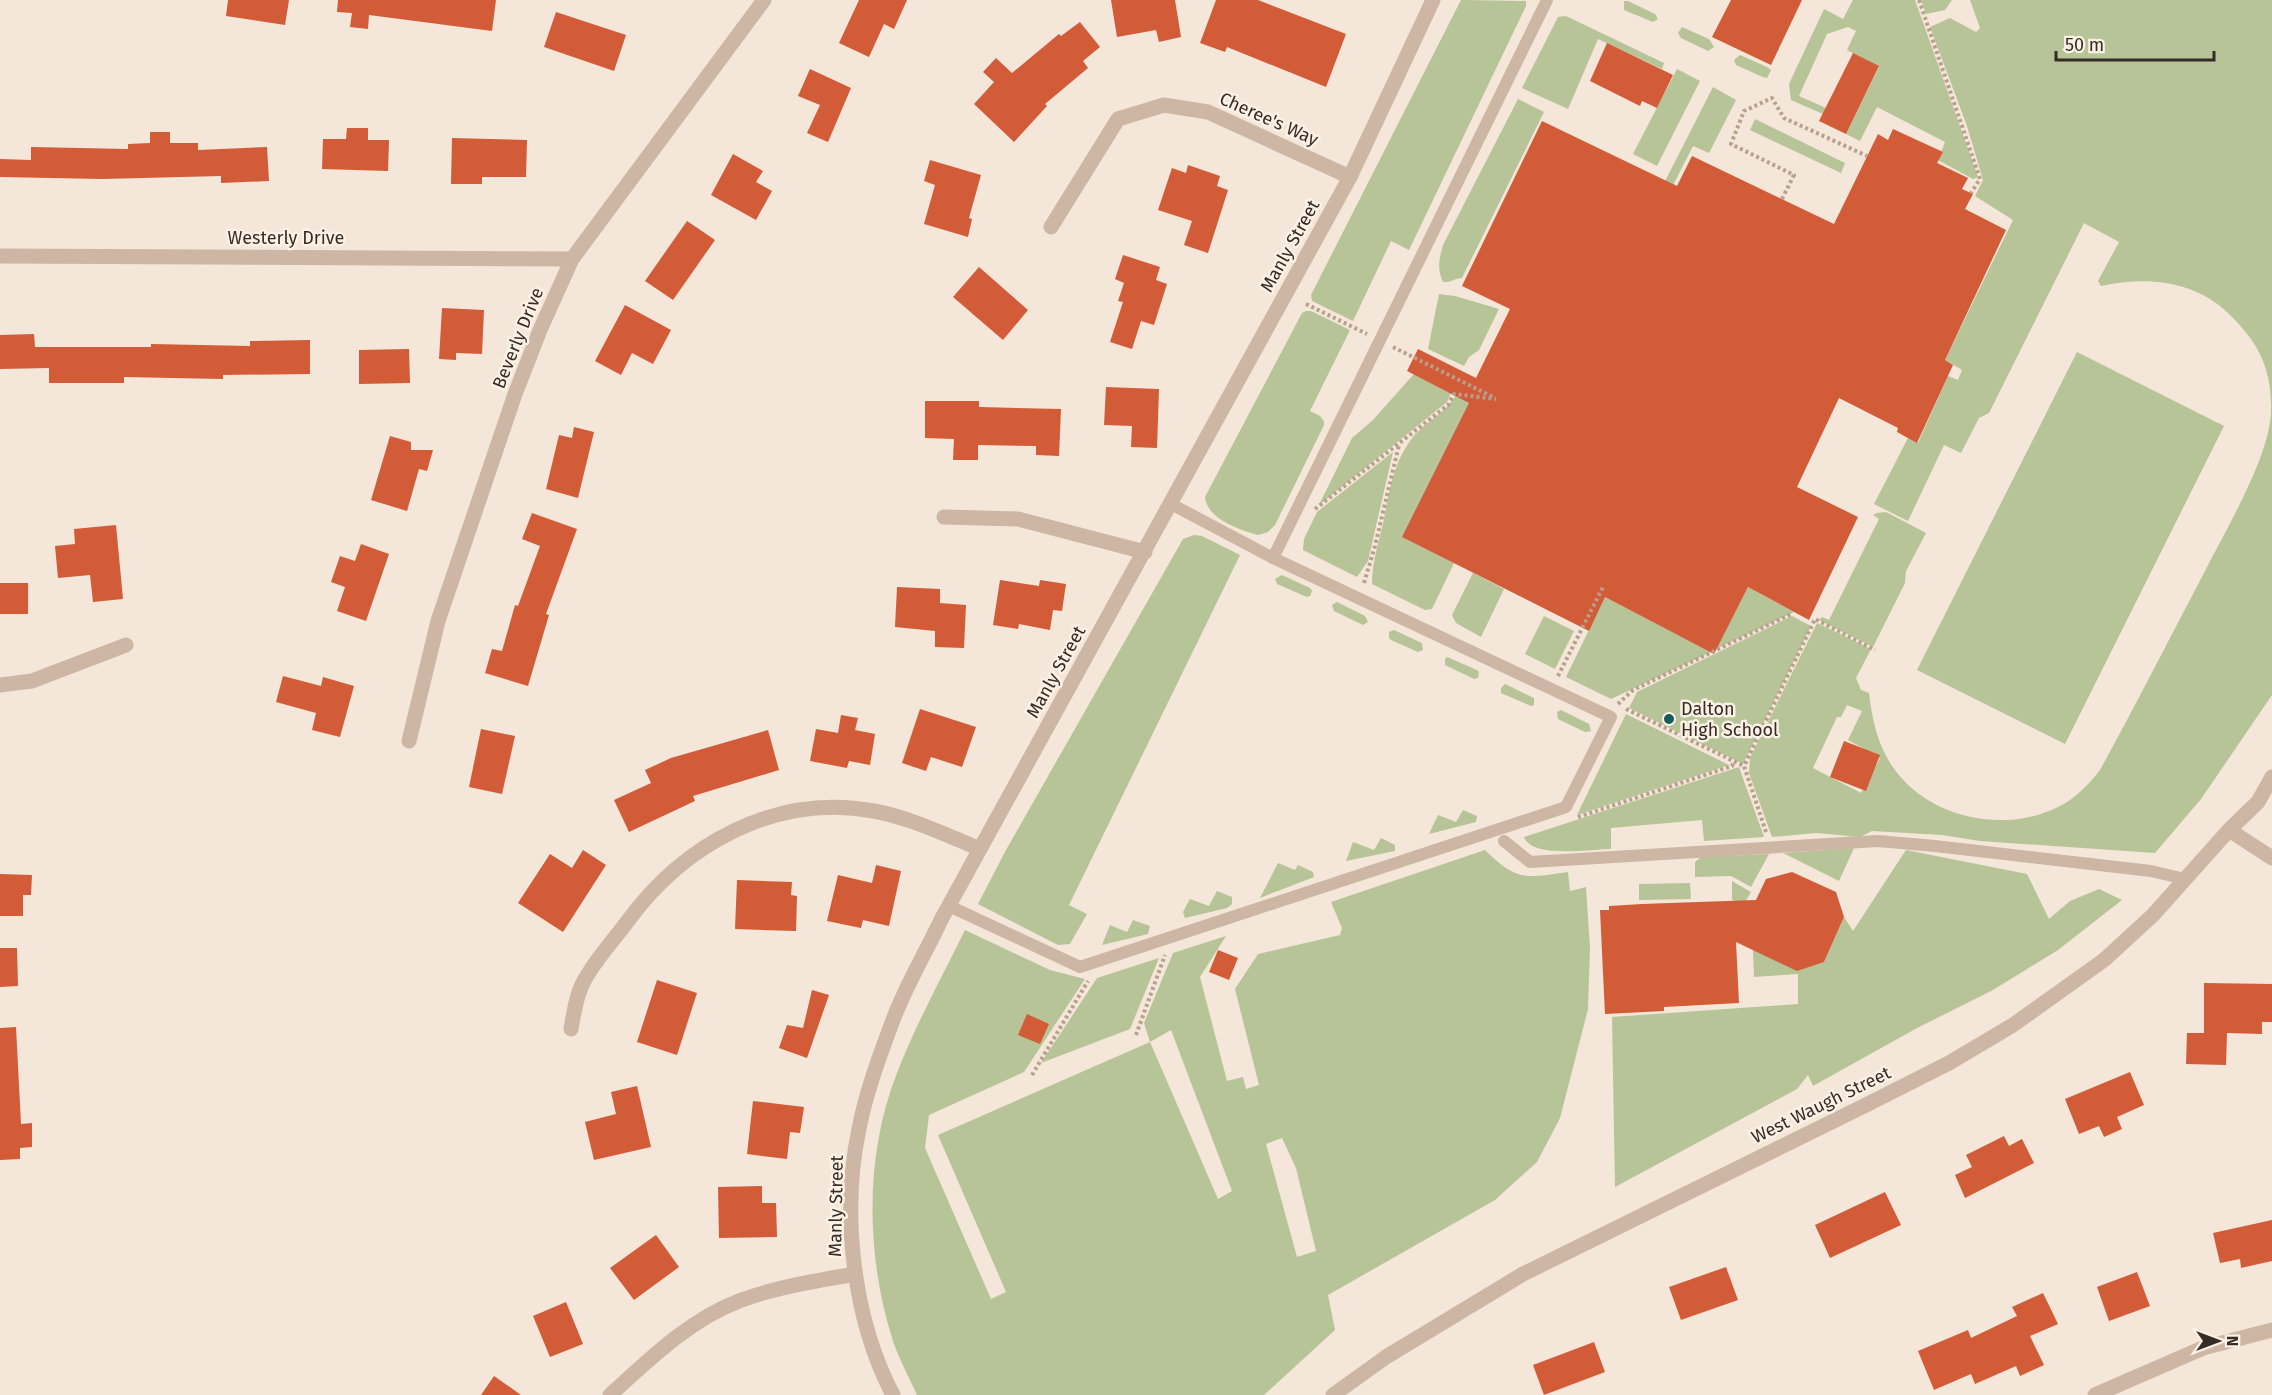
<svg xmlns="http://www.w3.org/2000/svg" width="2272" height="1395" viewBox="0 0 2272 1395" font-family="'Fira Sans',sans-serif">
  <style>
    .green { fill: #b6c497; fill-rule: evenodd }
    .building { fill: #d25b38 }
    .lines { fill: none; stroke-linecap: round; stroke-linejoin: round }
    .path { stroke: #b99f8d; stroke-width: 4; stroke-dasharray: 3 3; stroke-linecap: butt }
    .service { stroke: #cdb6a3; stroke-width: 12 }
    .minor { stroke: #cdb6a3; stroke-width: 15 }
    .tertiary { stroke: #cdb6a3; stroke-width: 15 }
    .poi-dot { fill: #17595d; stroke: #fbf1e5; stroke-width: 2 }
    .labels { text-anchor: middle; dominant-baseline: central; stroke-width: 5; stroke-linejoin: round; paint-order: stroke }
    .street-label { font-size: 18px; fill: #372b26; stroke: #fbf1e5 }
    .poi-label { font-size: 18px; fill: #372b26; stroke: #fbf1e5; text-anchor: start }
  </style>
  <rect width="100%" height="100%" fill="#f4e6d8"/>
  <g class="green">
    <polygon points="1461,0 1526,1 1526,6 1409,250 1391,241 1353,321 1312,301 1311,295"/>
    <polygon points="1853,0 1915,0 1978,177 1973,179 1938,160 1945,142 1877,107 1860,141 1846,134 1879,67 1847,50 1856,31 1848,27 1827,34 1799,96 1826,108 1823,114 1791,100 1789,84 1824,9 1843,19"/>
    <polygon points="1921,0 1952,0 1945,10 1926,14"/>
    <path d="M1970 0H2272V695L2201 799 2155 853 1980 841 1942 835 1872 831 1860 837 1816 833 1772 837 1749 773 1750 758 1817 623 1871 649 1856 678 1861 690 1869 693C1872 719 1877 743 1892 766 1927 818 2004 835 2060 806 2076 798 2089 784 2100 770 2136 705 2169 639 2204 573 2225 531 2271 455 2271 410 2272 368 2258 342 2229 314 2195 280 2145 276 2101 286L2098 281 2119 242 2084 223 1989 413 1979 418 1961 453 1944 445 1908 521 1874 504 1908 438 1918 443 1948 376 1958 380 1962 370 1945 360 2013 220 1975 196 1983 180 1967 126 1930 27 1950 18 1976 32 1980 28ZM1847 705 1862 711 1848 740 1880 758 1861 793 1813 768 1837 717H1841Z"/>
    <polygon points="1624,1 1628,1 1655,14 1658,19 1653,22 1624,10"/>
    <polygon points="1566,16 1664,63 1662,69 1598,39 1568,109 1522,88 1558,17"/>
    <polygon points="1682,27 1709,39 1714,47 1708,51 1681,38 1678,33"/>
    <polygon points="1740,55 1767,67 1771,70 1767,78 1763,77 1736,65 1734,60"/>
    <polygon points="1677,69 1700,81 1657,166 1633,154"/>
    <polygon points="1713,87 1736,100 1709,153 1693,146 1666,199 1658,195"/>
    <path d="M1518 99 1544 112 1462 278C1455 278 1451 283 1443 282 1437 269 1439 259 1443 245Z"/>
    <polygon points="1755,119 1845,163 1841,173 1750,130"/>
    <polygon points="1439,294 1455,296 1499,309 1479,350 1469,357 1464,366 1428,349"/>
    <path d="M1306 311H1311L1350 330 1310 411 1320 416 1324 421V425L1275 525 1268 532 1258 535C1240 530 1207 519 1205 497L1302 313Z"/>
    <polygon points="2077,352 2224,426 2065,744 1917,670"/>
    <polygon points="1414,374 1451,393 1447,402 1319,505 1352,438 1373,420"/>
    <path d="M1456 395 1490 412 1403 537 1454 563 1432 609 1425 610 1372 584C1372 564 1378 544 1383 524 1389 494 1393 462 1413 437 1426 421 1445 414 1456 395Z"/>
    <polygon points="1393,452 1368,561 1357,577 1303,550 1304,539 1317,512"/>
    <polygon points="1886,512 1926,533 1906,571 1905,583 1873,647 1819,620 1822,617 1829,620 1879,519 1873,515 1877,513"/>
    <polygon points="1194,535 1202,536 1240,555 1069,905 1087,914 1070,944 1058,945 978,904 1006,850 1183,539"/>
    <polygon points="1473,573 1504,589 1481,637 1456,623 1452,615"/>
    <polygon points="1282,575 1310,588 1312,591 1310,596 1307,597 1277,584 1275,579"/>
    <polygon points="1748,587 1794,612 1716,649"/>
    <polygon points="1605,597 1711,652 1611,699 1566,677"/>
    <polygon points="1337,602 1365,616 1368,622 1363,625 1334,611 1332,605"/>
    <polygon points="1544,616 1574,631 1555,669 1525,654"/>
    <polygon points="1792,616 1811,626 1743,764 1629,708 1637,692"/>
    <polygon points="1394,630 1422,643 1423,650 1418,652 1391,640 1389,638 1389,632"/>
    <polygon points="1447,657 1477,670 1479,672 1478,678 1474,679 1445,665 1445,659"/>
    <polygon points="1505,684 1534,698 1534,705 1531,706 1501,693 1501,688"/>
    <polygon points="1561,710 1589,724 1591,731 1585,732 1558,719 1557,712"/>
    <polygon points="1626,714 1729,765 1577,815"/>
    <path d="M1739 767 1764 837 1704 841 1702 820 1611 828V849C1591 849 1532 859 1524 837Z"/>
    <polygon points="1463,810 1477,816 1476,822 1429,834 1438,815 1456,822"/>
    <polygon points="1381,838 1395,845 1395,851 1346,861 1353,842 1374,850"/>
    <polygon points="1854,848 1839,881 1783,853"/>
    <path d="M1485 850C1518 882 1525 878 1568 872L1570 891 1586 887 1590 948 1588 1009 1560 1118 1537 1162 1495 1200 1328 1295 1335 1330 1264 1395H917C909 1377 899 1359 893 1341 866 1257 864 1156 897 1073 916 1024 942 977 965 930L1050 970 1085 979 1024 1072 929 1115 925 1148 991 1299 1006 1292 938 1135 1150 1042 1144 1023 1173 953 1226 936 1200 977 1227 1081 1243 1077 1246 1089 1259 1085 1235 989 1258 954 1340 935 1342 928 1331 902ZM1171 1030 1232 1191 1218 1199 1150 1042ZM1282 1138 1296 1168 1316 1251 1297 1257 1266 1144Z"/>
    <polygon points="1906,850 2027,874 2049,919 2070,901 2099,889 2122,900 2058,950 1993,990 1917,1028 1813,1086 1808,1075 1797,1089 1615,1187 1612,1017 1798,1004 1798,974 1754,977 1753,950 1824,962 1844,917 1853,931"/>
    <polygon points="1769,854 1751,887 1731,876 1695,877 1695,862 1701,857"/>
    <polygon points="1278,863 1295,870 1298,865 1313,872 1314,877 1260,898"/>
    <polygon points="1732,881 1751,892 1735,920 1734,900 1732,900"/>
    <polygon points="1690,883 1691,899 1639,900 1639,884"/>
    <polygon points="1217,891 1232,897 1232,904 1227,908 1185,918 1183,912 1190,899 1209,906"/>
    <polygon points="1133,920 1150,926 1148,934 1102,945 1110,925 1127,932"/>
    <polygon points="1159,958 1130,1029 1041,1063 1097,978"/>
  </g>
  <g class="building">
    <polygon points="228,0 289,0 285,25 226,16"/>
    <polygon points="338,0 496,0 492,31 369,15 368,29 350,27 352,13 337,12"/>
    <polygon points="859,0 907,0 894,29 884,24 869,57 839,43"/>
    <polygon points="1111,0 1175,0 1181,37 1159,42 1156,30 1117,37"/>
    <polygon points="1216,0 1258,0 1346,34 1326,87 1227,47 1225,52 1200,43"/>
    <polygon points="1731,0 1802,0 1771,65 1712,37"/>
    <polygon points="556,12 626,35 614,71 544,47"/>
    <polygon points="1080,22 1100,47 1083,61 1088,68 1045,104 1047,106 1014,142 974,104 994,82 983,72 996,58 1012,73 1059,34 1061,36"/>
    <polygon points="1607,43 1673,75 1657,108 1642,101 1640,106 1590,81"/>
    <polygon points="1853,53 1879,66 1846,134 1819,121"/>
    <polygon points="810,69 851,88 828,142 807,133 820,105 798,96"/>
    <polygon points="1542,121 1677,186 1692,156 1834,224 1878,134 1888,140 1893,129 1943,152 1937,163 1968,178 1962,189 1973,194 1965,209 2006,230 1945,360 1953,365 1917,443 1897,432 1898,428 1839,398 1797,487 1858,517 1809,620 1748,587 1714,654 1605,597 1589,631 1402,537 1469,403 1407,371 1418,349 1476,378 1510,309 1462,286"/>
    <polygon points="347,128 368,128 368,140 389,140 388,171 322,169 323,139 346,139"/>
    <polygon points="150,132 170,132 170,143 198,143 198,150 267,147 269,181 221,183 221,176 102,179 0,177 0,159 31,160 31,147 128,149 128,144 150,143"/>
    <polygon points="452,138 527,140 526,177 482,177 482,184 451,184"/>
    <polygon points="733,154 763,171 756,182 772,191 756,220 711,195"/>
    <polygon points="930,160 981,175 969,218 972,219 968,237 924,224 935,185 924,181"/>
    <polygon points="1188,165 1220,176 1217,186 1228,190 1208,253 1184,245 1192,221 1158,210 1172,168 1186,173"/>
    <polygon points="687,221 715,240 673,300 645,281"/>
    <polygon points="1123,255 1160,267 1156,280 1167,284 1154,325 1141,321 1132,349 1110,342 1123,302 1118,301 1124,283 1115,279"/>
    <polygon points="979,267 1028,310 1003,340 953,297"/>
    <polygon points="625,305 671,330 653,364 632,353 621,375 595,361"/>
    <polygon points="442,308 484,310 482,354 456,353 456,360 439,359"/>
    <polygon points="34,334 35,347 151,347 151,344 250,346 250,341 310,340 310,374 223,375 223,379 124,377 124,383 49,383 49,368 0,369 0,335"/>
    <polygon points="409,349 410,383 359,384 359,350"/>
    <polygon points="1106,387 1159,389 1157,448 1131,447 1132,426 1104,425"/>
    <polygon points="925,401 979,401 979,407 1061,409 1059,456 1036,455 1036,446 978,445 978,460 953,460 954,439 925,438"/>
    <polygon points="574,427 594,432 578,498 546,489 559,435 572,438"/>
    <polygon points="390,436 411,442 411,450 433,450 427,471 419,469 407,511 371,500"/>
    <polygon points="532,513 577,529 546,614 549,615 528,686 485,673 492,649 502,651 515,605 518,606 540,546 522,539"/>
    <polygon points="116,525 123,599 93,602 90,575 58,578 55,546 75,544 74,529"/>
    <polygon points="361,544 389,554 366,621 337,611 345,587 331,582 340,556 355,561"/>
    <polygon points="1000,580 1039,586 1040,580 1066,584 1062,611 1053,610 1050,630 1019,624 1018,629 993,625"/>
    <rect x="0" y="583" width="28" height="31"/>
    <polygon points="897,587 940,589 940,603 966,605 964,648 935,647 935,631 895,627"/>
    <polygon points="283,676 321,686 323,677 354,686 340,737 312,730 316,713 276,702"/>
    <polygon points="920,709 976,727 962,767 931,757 926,771 902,763"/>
    <polygon points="841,715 858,718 855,730 875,734 870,765 849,761 847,768 810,761 816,729 838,733"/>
    <polygon points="481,729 515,736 502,794 469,787"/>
    <polygon points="768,730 779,770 693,796 695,801 629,832 614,800 651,783 645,770 671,758"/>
    <polygon points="1844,741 1880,755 1866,791 1830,777"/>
    <polygon points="583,850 606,865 563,932 518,903 550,854 572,868"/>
    <polygon points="876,865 901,871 889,926 863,920 861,928 827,921 838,875 872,883"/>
    <polygon points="1792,872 1836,892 1844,917 1824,962 1797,971 1736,942 1739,1003 1664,1007 1664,1011 1605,1014 1600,910 1609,910 1609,906 1642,904 1756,900 1766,879"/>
    <polygon points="0,874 32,875 31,895 23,895 23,916 0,916"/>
    <polygon points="737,880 792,882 791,895 797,896 796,931 735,929"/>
    <polygon points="0,948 17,948 18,986 0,987"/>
    <polygon points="1218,950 1238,958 1229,980 1209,972"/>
    <polygon points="657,980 697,993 677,1055 637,1042"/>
    <polygon points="2204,983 2272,984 2272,1022 2262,1022 2262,1034 2227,1033 2226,1065 2186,1064 2187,1033 2204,1033"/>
    <polygon points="812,990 829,995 807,1058 779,1048 787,1025 803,1028"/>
    <polygon points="1027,1014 1049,1024 1040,1044 1018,1035"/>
    <polygon points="16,1027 21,1124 32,1123 32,1147 20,1148 20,1159 0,1160 0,1028"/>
    <polygon points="2130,1072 2144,1105 2117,1117 2122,1129 2104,1137 2099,1126 2079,1134 2065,1099"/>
    <polygon points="637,1086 651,1147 594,1160 585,1122 616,1114 611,1092"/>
    <polygon points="753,1101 804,1107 800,1133 790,1132 787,1159 747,1154"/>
    <polygon points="2004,1136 2009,1146 2022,1139 2034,1163 1965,1198 1955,1175 1972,1167 1966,1155"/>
    <polygon points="762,1186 762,1203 776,1203 777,1237 719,1238 718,1187"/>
    <polygon points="1885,1192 1901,1225 1830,1258 1815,1225"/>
    <polygon points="2272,1220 2272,1261 2241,1268 2240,1259 2220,1263 2213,1233"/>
    <polygon points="656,1235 679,1267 634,1300 610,1268"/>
    <polygon points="1726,1267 1738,1300 1681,1320 1669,1287"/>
    <polygon points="2137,1272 2150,1306 2109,1321 2097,1287"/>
    <polygon points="2043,1293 2058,1324 2030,1336 2044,1365 2020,1376 2016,1366 1975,1384 1971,1374 1934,1390 1918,1351 1968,1330 1971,1338 2017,1316 2012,1307"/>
    <polygon points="566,1302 583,1344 550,1357 533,1316"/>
    <polygon points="1594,1342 1605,1372 1544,1395 1533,1365"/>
    <polygon points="494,1376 521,1395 481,1395"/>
  </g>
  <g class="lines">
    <g class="path">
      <polyline points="1919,0 1980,179 1971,193"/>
      <polyline points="1782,199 1794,175 1731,144 1744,111 1772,98 1784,118 1867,156"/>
      <polyline points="1306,304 1367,334"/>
      <polyline points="1393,347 1493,397"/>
      <polyline points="1315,509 1448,405 1454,394 1496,399"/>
      <polyline points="1364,583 1375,546 1399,445"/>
      <polyline points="1558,676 1604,585"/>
      <polyline points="1618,704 1633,690 1791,614"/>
      <polyline points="1626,709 1744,766"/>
      <polyline points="1578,817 1732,766 1734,761"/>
      <polyline points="1766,832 1744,766 1815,619 1875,650"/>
      <polyline points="1136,1035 1165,955"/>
      <polyline points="1032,1075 1088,981"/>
    </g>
    <g class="service">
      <polyline points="1171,504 1273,558 1547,0"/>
      <polyline points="1504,841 1530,862 1878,841 1935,846 2151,871 2185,879"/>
      <polyline points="949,906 1080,967 1566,807 1611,717 1273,558"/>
    </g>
    <g class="minor">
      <polyline points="1051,227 1118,119 1164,105 1208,112 1350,177"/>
      <polyline points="0,256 572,259"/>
      <polyline points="944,517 1018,519 1145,552"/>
      <polyline points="0,685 32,681 126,645"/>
      <polyline points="409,741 438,621 515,394 540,330 572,259 764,0"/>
      <polyline points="2229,830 2272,858"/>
      <path d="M571 1029C574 1013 576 995 584 981 595 960 613 941 627 922 684 844 775 793 874 811 911 818 946 835 980 849"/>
      <path d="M610 1395C649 1360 689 1320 739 1301 775 1287 816 1281 855 1274"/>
      <path d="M893 1395C853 1319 841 1213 859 1129 866 1092 880 1055 893 1020 906 985 926 952 942 918L1350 177 1433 0"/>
      <polyline points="2095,1395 2203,1348 2272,1330"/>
    </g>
    <polyline class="tertiary" points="1333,1395 1386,1357 1523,1274 1868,1104 1949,1063 2013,1025 2104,960 2153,915 2229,830 2258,802 2272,777"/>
  </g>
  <circle class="poi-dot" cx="1669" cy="719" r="6"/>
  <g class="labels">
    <g class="street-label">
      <text transform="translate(1269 119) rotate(24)">Cheree's Way</text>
      <text x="286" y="238">Westerly Drive</text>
      <text transform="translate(1290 246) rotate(-61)">Manly Street</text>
      <text transform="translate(518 338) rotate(-68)">Beverly Drive</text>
      <text transform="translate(1056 672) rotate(-61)">Manly Street</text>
      <text transform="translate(1821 1105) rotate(-26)">West Waugh Street</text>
      <text transform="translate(836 1206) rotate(-89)">Manly Street</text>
    </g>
    <g class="poi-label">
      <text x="1681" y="709">Dalton<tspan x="1681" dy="21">High School</tspan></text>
    </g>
  </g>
  <g transform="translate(2218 1341) rotate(90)" stroke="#fbf1e5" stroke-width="4.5" paint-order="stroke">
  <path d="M0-4.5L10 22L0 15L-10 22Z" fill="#372b26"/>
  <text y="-9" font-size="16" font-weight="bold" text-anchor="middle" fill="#372b26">N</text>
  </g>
  <path d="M2056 51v9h158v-9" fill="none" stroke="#372b26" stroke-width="3"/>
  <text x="2065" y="51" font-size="18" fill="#372b26" stroke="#fbf1e5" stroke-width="4.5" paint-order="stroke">50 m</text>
</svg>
